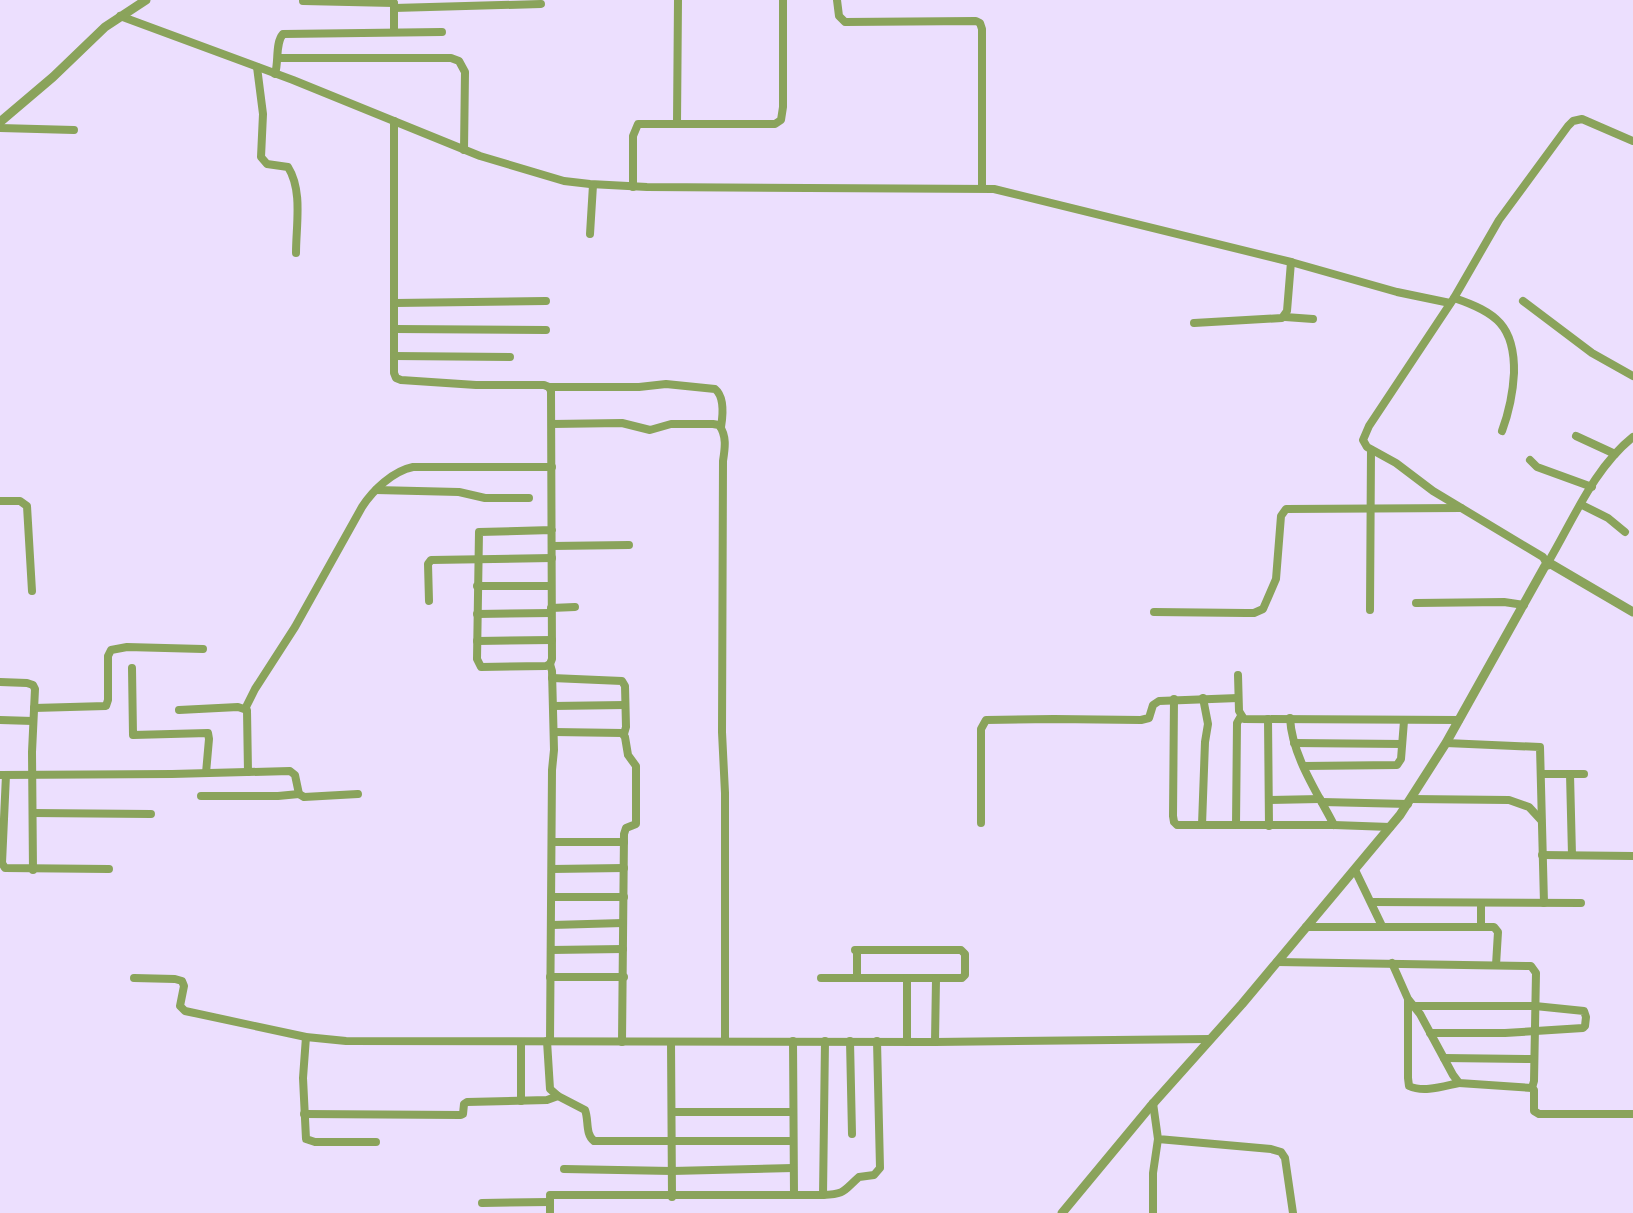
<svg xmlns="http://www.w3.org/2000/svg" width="1633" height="1213" viewBox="0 0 1633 1213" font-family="'Crimson Pro',serif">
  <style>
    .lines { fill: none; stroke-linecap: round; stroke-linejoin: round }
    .minor { stroke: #8aa35b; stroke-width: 8 }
    .tertiary { stroke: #8aa35b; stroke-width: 9 }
  </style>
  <rect width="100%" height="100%" fill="#ecdffe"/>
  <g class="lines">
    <g class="minor">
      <polyline points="837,0 839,16 845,22 976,21 980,23 982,29 982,187"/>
      <polyline points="303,1 394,3"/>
      <polyline points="394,4 394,32"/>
      <polyline points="394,8 541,4"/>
      <polyline points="120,16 293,80 480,156 564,181 590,184 647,187 994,189 1291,262 1397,292 1450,303"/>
      <polyline points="278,58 451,58 459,61 465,72 464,150"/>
      <path d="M257 67 263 114 261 157 267 164 288 167C303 191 296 225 296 253"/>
      <path d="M275 74C279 61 275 43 283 34L442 32"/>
      <polyline points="394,121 394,373 396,378 401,380 476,385 544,385 549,387 551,391 552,659 550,664 546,666 481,667 477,659 479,532 552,530"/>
      <polyline points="677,123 678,0"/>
      <polyline points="0,128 74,130"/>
      <polyline points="633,187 633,136 638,124 775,124 781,120 783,107 783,0"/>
      <polyline points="590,234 593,185"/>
      <path d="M1454 298C1496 312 1515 326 1514 373 1513 393 1509 412 1502 431"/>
      <polyline points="1523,301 1592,353 1633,376"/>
      <polyline points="395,303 546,301"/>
      <polyline points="1285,317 1313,319"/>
      <polyline points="1194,323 1282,318 1287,311 1291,262"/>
      <polyline points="395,329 546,330"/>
      <polyline points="394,356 510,357"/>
      <path d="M549 387H639L666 384 715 389C725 397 723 415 721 427"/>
      <path d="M552 424 622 423 650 430 671 424H713L719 425C727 436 725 448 723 461L722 732 725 793V1040"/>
      <polyline points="1576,436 1615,454"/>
      <polyline points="1530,460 1537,467 1592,487"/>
      <polyline points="376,490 459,492 485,498 529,498"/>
      <polyline points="0,501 20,501 27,506 32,591"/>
      <polyline points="1582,505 1608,518 1625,532"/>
      <polyline points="552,546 629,545"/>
      <path d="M1549 563 1550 559C1574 518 1595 467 1633 437"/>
      <polyline points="1547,564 1543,557 1433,491 1396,463 1367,447 1363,440 1369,426 1454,298 1499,220 1568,126 1573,121 1582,119 1633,141"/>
      <polyline points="477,586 551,586"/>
      <polyline points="429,601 428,564 431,560 552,558"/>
      <polyline points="1416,603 1504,602 1524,605"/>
      <polyline points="551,608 575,607"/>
      <polyline points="1370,610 1371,450"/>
      <polyline points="1154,612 1246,613 1254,613 1263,609 1276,579 1281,516 1286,509 1461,508"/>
      <polyline points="477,614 551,613"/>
      <polyline points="477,641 552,640"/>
      <polyline points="550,664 552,671 554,750 552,770 550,1041"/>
      <polyline points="132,668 133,735 208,733 209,739 206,773"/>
      <polyline points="1238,675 1239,711 1244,719 1459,720"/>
      <polyline points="552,678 622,681 625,686 626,727 624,734"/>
      <polyline points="0,682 27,683 33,685 35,689 32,752 33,870"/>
      <polyline points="1174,699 1173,816 1174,822 1177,825 1334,825 1390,827"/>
      <polyline points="553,706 625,705"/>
      <polyline points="34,708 106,706 108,700 108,656 111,650 127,647 203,649"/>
      <path d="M245 709 255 689 295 627 362 507C373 490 393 471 413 467H552"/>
      <polyline points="179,710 238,707 247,710 248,772"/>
      <path d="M1290 718C1292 756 1317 792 1334 825"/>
      <polyline points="1268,719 1269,826"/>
      <polyline points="0,720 33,721"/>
      <polyline points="554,732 622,733 625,737 628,755 636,766 636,824 626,828 624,834 622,1042"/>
      <polyline points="1294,743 1402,744"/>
      <polyline points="1446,743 1540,747 1544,903"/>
      <polyline points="1304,766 1397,765 1401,759 1404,721"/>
      <polyline points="1541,774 1584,774"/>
      <polyline points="1570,774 1572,855"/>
      <polyline points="0,775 172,774 290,771 295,775 299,794 304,797 358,794"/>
      <polyline points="6,775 2,863 5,868 109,869"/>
      <polyline points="201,796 278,796 299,794"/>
      <polyline points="1411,799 1509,800 1529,807 1541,820"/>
      <polyline points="1269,800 1320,799"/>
      <polyline points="1322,802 1408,804"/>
      <polyline points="33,813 151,814"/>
      <polyline points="981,823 981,729 986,720 1054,719 1141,720 1149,718 1153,705 1159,701 1238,698"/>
      <polyline points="1202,825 1205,742 1208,724 1203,698"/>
      <polyline points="1236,825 1237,723 1241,716"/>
      <polyline points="552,842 624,842"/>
      <polyline points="1542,855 1633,856"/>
      <polyline points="552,869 624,868"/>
      <polyline points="1355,870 1382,926"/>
      <polyline points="552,897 624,897"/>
      <polyline points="1372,902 1581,903"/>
      <polyline points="552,925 623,923"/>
      <polyline points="1306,927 1494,927 1498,932 1496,965"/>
      <polyline points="1481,927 1481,903"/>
      <polyline points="551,950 623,949"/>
      <polyline points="1277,962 1531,966 1536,973 1534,1081 1532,1088"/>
      <polyline points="1392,963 1408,999 1420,1014 1453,1075 1459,1083 1532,1088 1534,1090 1534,1111 1539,1114 1633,1114"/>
      <polyline points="550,977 624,977"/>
      <polyline points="134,978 175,979 182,981 184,986 180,1006 185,1011 306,1037 346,1041 935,1042 1210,1039"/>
      <polyline points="821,978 962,978 965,975 965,954 961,950 855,950"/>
      <polyline points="857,978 857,950"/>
      <polyline points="907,978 907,1042"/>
      <path d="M1408 1000V1078L1409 1086C1424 1093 1444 1086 1459 1083"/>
      <polyline points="1413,1006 1535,1006 1584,1011 1586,1017 1585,1026 1583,1028 1505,1033 1430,1033"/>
      <polyline points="306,1037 303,1078 306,1139 315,1142 376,1142"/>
      <path d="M547 1041 550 1089 558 1096 585 1110C589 1120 585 1134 594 1141H793"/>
      <polyline points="793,1041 794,1195"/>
      <polyline points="850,1041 852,1134"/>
      <polyline points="521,1042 521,1101"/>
      <polyline points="671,1042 672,1197"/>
      <polyline points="935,1042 936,979"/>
      <polyline points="1444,1058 1534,1059"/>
      <polyline points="1153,1103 1158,1139 1271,1149 1281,1152 1285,1158 1293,1213"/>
      <polyline points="672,1112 793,1112"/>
      <polyline points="304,1114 461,1115 463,1114 464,1104 467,1102 547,1100 558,1096"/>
      <polyline points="564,1169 672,1171 793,1168"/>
      <path d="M550 1195H823C846 1194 843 1191 859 1177L874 1175 880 1168 877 1041"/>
      <polyline points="823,1195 825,1041"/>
      <polyline points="550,1198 550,1213"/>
      <polyline points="482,1203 550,1202"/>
      <polyline points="1153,1213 1153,1173 1158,1139"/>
    </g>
    <g class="tertiary">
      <polyline points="0,122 53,77 105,27 146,0"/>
      <polyline points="1062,1213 1150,1107 1242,1004 1400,815 1446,743 1545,566 1551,564 1633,612"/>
    </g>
  </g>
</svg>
